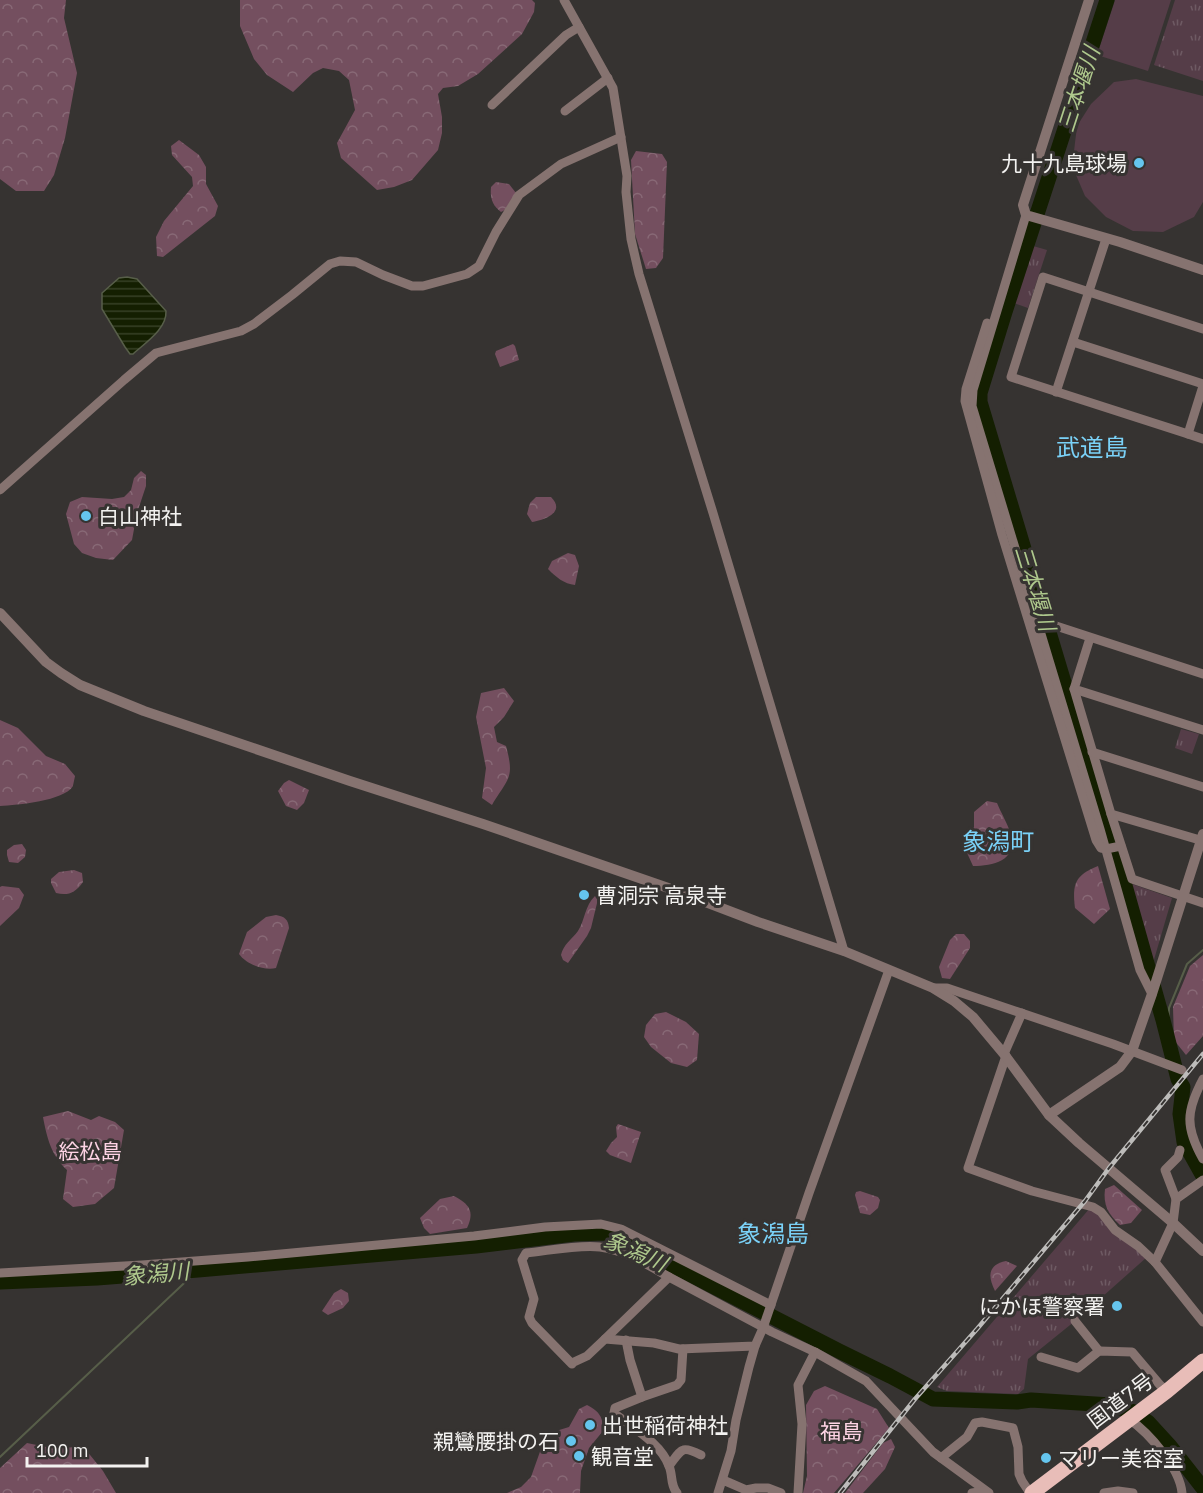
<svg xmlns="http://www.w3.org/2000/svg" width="1203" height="1493" viewBox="0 0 1203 1493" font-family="'IBM Plex Sans','Noto Sans JP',sans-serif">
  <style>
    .grass { fill: #553d48 }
    .forest { fill: url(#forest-crowns) }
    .park { fill: url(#park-tufts) }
    .water { fill: url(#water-rules); stroke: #575e49; stroke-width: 1.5 }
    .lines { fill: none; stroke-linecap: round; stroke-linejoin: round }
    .stream { stroke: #575e49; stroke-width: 2 }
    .river { stroke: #141f01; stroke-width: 15 }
    .minor { stroke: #867370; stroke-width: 9 }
    .tertiary { stroke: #867370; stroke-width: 10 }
    .trunk { stroke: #e8bdb8; stroke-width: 15 }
    .rail-casing { stroke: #bdbcba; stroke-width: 4.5 }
    .rail { stroke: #363331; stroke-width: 2; stroke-dasharray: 7; stroke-linecap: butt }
    .poi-dot { fill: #65c5ee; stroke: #363331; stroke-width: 2 }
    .labels { text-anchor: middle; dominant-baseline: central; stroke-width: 6; stroke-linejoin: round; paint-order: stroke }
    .poi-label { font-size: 21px; fill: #f3f2f0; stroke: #363331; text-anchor: start }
    .park-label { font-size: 21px; fill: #fdd3e4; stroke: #363331 }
    .street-label { font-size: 21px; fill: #f3f2f0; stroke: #363331 }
    .water-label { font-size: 22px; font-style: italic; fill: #afc98d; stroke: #363331 }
    .quarter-label { font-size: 24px; fill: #7ad1f7; stroke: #363331 }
  </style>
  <defs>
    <pattern id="forest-crowns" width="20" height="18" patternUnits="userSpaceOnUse" patternTransform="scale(1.5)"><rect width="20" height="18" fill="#744f5f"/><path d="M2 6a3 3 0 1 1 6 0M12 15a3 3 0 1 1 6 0" fill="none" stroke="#886976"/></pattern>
    <pattern id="park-tufts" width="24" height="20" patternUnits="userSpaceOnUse" patternTransform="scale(1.5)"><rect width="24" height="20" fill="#553d48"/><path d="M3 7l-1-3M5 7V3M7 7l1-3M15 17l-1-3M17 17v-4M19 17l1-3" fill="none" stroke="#6e5a63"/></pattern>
    <pattern id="water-rules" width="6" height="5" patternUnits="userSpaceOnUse" patternTransform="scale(1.5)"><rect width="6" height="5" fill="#141f01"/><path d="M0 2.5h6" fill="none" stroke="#374026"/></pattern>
  </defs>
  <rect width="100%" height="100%" fill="#363331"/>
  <g class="grass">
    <polygon points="1115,0 1171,0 1148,71 1097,55"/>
    <polygon points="1136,79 1203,96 1203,202 1194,217 1163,232 1133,231 1106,217 1085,196 1076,175 1074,151 1077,126 1091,104 1114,82"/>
  </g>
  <g class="forest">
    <polygon points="0,0 66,0 64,18 77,73 65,138 54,175 44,191 16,191 0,179"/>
    <polygon points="240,0 532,0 535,3 534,12 522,34 478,74 458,86 443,88 438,94 442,117 442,133 438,150 412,180 394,187 377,190 341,158 337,143 355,110 349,80 339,71 323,68 313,73 293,92 267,75 254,59 240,26"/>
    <polygon points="179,140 199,155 206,167 206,184 218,206 215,216 163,257 157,256 156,237 164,221 193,186 192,177 172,155 171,146"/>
    <polygon points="636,151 662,154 667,162 663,258 656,268 646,269 635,234 631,160"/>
    <path d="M496 182 509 184 516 193 505 210 501 212C492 205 490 198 491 187Z"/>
    <polygon points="513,344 515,346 519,360 500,367 495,354 496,351"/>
    <polygon points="141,471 146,475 146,486 137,513 132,540 113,560 96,558 82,553 74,544 66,514 70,502 82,497 112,499 124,497 131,490 134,478"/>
    <path d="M536 497H551C566 512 545 520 532 522L527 514 530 503Z"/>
    <path d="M568 553 575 555 579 566 575 585C564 584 556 577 548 569L552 561Z"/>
    <path d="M504 688 514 701 504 717 494 727 497 742 506 746C515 779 508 778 492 805L482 798 486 768 476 717 481 693Z"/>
    <path d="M0 720 18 728 46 756 65 764 75 776C75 777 73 785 73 786 64 801 17 805 0 806Z"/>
    <polygon points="289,780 309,790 304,803 297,810 286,806 278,791 284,783"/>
    <path d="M987 801 997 803C1001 813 1008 824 1011 835 1017 861 993 866 973 866L963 844 974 827V812Z"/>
    <polygon points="22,844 26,850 25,857 18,863 9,862 7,855 7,850 14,845"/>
    <path d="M1098 866 1110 909 1094 924 1075 908C1072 884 1075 875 1098 866Z"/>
    <path d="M74 870 82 873 83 882C75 893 68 896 56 893L51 883V879L59 872Z"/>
    <polygon points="2,886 19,888 24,895 19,908 0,926 0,887"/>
    <path d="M595 896 598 899 591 928 587 936 568 963 563 960 561 955C563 945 572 939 578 931 585 920 585 905 595 896Z"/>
    <path d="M276 915C285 917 288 919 289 928L276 968C264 971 246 964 239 954L247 932 266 917Z"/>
    <polygon points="956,934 964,934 970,941 970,948 950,979 942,978 939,967 950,940"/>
    <polygon points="1203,955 1203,1036 1186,1055 1174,1040 1173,1007 1190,966"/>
    <polygon points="666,1012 686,1022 699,1034 697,1060 687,1067 671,1063 651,1047 644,1037 646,1025 655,1014"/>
    <path d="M68 1111 91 1120 99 1116 115 1122 124 1130 114 1188 95 1204 73 1207 63 1199 67 1170C51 1155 47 1138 43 1117Z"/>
    <polygon points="618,1124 641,1132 631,1163 610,1155 606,1151 611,1143 617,1137 616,1127"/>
    <path d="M1114 1185 1142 1210 1131 1223 1120 1225C1108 1214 1103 1205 1105 1189Z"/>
    <polygon points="860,1191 878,1197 880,1200 878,1208 870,1215 860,1213 855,1195 856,1192"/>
    <path d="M454 1196C469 1204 475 1211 467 1228L430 1234 424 1228 420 1218 440 1199Z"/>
    <path d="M1006 1261 1017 1266 995 1291C988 1277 987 1265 1006 1261Z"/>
    <polygon points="341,1289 348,1293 349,1301 343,1308 328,1315 322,1311 334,1293"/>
    <polygon points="825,1386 877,1409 889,1428 834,1493 803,1493 807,1476 806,1405 814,1391"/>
    <path d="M587 1405C600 1412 603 1417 603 1431L589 1448 581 1471 580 1493H507L521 1487 531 1477 542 1446 556 1431 569 1427 579 1409Z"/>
    <polygon points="891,1439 895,1447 885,1469 863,1493 845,1493 883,1443"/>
    <polygon points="27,1443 56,1449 74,1447 86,1450 103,1471 116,1493 0,1493 0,1468"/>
  </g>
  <g class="park">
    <polygon points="1175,0 1203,0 1203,81 1154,65"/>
    <polygon points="1033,246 1047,250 1028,308 1014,303"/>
    <polygon points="1181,729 1199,734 1192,754 1175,748"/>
    <polygon points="1129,883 1172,898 1153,963"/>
    <polygon points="1090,1208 1147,1257 1075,1321 1028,1359 1024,1389 1018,1394 947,1391 937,1387"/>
  </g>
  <path class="water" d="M127 277 137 279 166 311C167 329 145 343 133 354H130L125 347 102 309V293L119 278Z"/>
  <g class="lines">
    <g class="stream">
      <polyline points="1168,1040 1169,1008 1187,964 1203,950"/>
      <polyline points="0,1457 198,1270"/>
    </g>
    <g class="river">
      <polyline points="1107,0 1005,312 980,393 980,402 1126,889 1163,1020 1178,1079 1183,1087 1180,1114 1184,1142 1203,1176"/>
      <polyline points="0,1282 97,1278 198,1270 476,1246 574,1234 605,1233 619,1238 839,1351 890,1376 933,1399 1017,1402 1031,1400 1111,1405 1134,1412 1148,1422 1170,1446 1202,1487"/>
    </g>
    <g class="minor">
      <polyline points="564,0 613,88 627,176 626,192 631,239 639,274 713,513 844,951"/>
      <polyline points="492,105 566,35 579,27"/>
      <polyline points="565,111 608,78"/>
      <polyline points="1026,215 973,390 972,406 1100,829 1140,970 1152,994"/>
      <polyline points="987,323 966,389 965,401 1002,535 1096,840 1101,848 1106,849 1121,846"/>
      <polyline points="1073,342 1203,384"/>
      <polyline points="1203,386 1188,434 1203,439"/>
      <polyline points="1056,392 1106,239"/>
      <polyline points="1188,434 1011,377 1043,277 1203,329"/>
      <polyline points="0,490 124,380 156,353 241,331 254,324 292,295 330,264 340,261 356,262 383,275 412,286 423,286 467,274 479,266 496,232 519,195 561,164 621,137"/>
      <polyline points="1039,628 1050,624 1203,674"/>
      <polyline points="1090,638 1074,689 1203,730"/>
      <polyline points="1074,689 1111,814 1203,841"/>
      <polyline points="1092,752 1203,787"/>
      <polyline points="1111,814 1132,879 1203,903"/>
      <polyline points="933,988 947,988 1113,1044 1182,1070"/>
      <polyline points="1004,1054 1022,1013"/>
      <polyline points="1006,1056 968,1168 1032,1191 1093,1207 1101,1212 1115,1230 1138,1246 1155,1262"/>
      <path d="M1203 1079C1186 1111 1185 1127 1203 1159"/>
      <polyline points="1203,1180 1176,1199 1173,1223 1155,1262 1203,1322"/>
      <polyline points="1176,1199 1165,1170 1178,1157 1180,1150"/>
      <polyline points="0,1273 142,1265 248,1257 474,1236 545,1227 601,1224 621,1229 771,1305"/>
      <polyline points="1075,1321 1099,1351"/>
      <polyline points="605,1339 669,1277 772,1332 815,1352 866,1381 933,1452 989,1493"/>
      <polyline points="626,1340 630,1360 642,1397"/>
      <polyline points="1041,1357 1078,1368 1099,1351 1132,1352 1160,1385 1167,1391"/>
      <polyline points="574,1362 587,1356 605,1339 654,1343 679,1349 755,1346 763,1328 809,1193 889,970"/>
      <path d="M572 1364 532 1323 529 1317 534 1299 522 1260 526 1253C547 1251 580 1244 600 1247 625 1250 648 1265 669 1277"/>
      <path d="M1129 1419C1149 1433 1180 1468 1182 1493"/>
      <polyline points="941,1458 967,1437 975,1423 982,1422 1013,1428 1018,1447 1019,1474 1022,1481 1030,1493"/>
      <path d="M669 1466C682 1449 681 1445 701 1455"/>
      <polyline points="723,1480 746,1490 756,1488 768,1488 781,1493"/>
      <path d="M677 1493C670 1485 673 1475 669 1466 661 1443 631 1427 614 1413L615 1408 642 1397 677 1385 681 1380 683 1349"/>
      <polyline points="718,1493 731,1451 736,1420 749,1367 755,1346"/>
      <polyline points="798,1493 802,1424 798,1385 815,1352"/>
      <polyline points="972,1493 985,1491"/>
      <polyline points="1104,1493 1118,1491 1133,1493"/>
    </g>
    <g class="tertiary">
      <polyline points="1089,0 1023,205 1026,215 1120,242 1203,270"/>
      <polyline points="0,613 46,662 61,673 80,685 144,711 350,781 483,824 674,890 758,922 844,951 933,988 954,1001 973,1017 1004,1054 1049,1115 1079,1143 1173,1223 1203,1251"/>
      <polyline points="1049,1115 1120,1067 1132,1051 1152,994 1203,834"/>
    </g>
    <polyline class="trunk" points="1032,1493 1167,1391 1203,1361"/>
    <g class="rail-casing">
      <polyline id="rail" points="840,1493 915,1399 977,1329 1085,1201 1109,1168 1203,1054"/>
    </g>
    <use href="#rail" class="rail"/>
  </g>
  <g class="poi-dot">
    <circle cx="1139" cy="163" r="6"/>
    <circle cx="86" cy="516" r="6"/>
    <circle cx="584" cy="895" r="6"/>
    <circle cx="1117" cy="1306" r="6"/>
    <circle cx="590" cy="1425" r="6"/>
    <circle cx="571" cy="1441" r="6"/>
    <circle cx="579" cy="1456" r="6"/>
    <circle cx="1046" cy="1458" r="6"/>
  </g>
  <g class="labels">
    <g class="poi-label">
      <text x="1127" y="163" text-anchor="end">九十九島球場</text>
      <text x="98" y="516">白山神社</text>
      <text x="596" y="895">曹洞宗 高泉寺</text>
      <text x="1105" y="1306" text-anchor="end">にかほ警察署</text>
      <text x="602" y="1425">出世稲荷神社</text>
      <text x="559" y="1441" text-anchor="end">親鸞腰掛の石</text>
      <text x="591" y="1456">観音堂</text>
      <text x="1058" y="1458">マリー美容室</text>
    </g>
    <g class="park-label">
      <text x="90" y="1151">絵松島</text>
      <text x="841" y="1431">福島</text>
    </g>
    <g class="street-label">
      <text transform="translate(1120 1400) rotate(-37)">国道7号</text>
    </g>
    <g class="water-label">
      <text transform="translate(1078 89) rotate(-72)">三本堰川</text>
      <text transform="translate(1036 588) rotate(73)">三本堰川</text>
      <text transform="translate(636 1251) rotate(24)">象潟川</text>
      <text transform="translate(156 1273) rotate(-5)">象潟川</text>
    </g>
    <g class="quarter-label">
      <text x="1092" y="447">武道島</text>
      <text x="998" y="841">象潟町</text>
      <text x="773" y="1233">象潟島</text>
    </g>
  </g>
  <path d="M27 1457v9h120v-9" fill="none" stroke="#f3f2f0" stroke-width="3"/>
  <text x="36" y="1457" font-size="18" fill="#f3f2f0" stroke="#363331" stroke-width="4.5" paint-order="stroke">100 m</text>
</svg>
